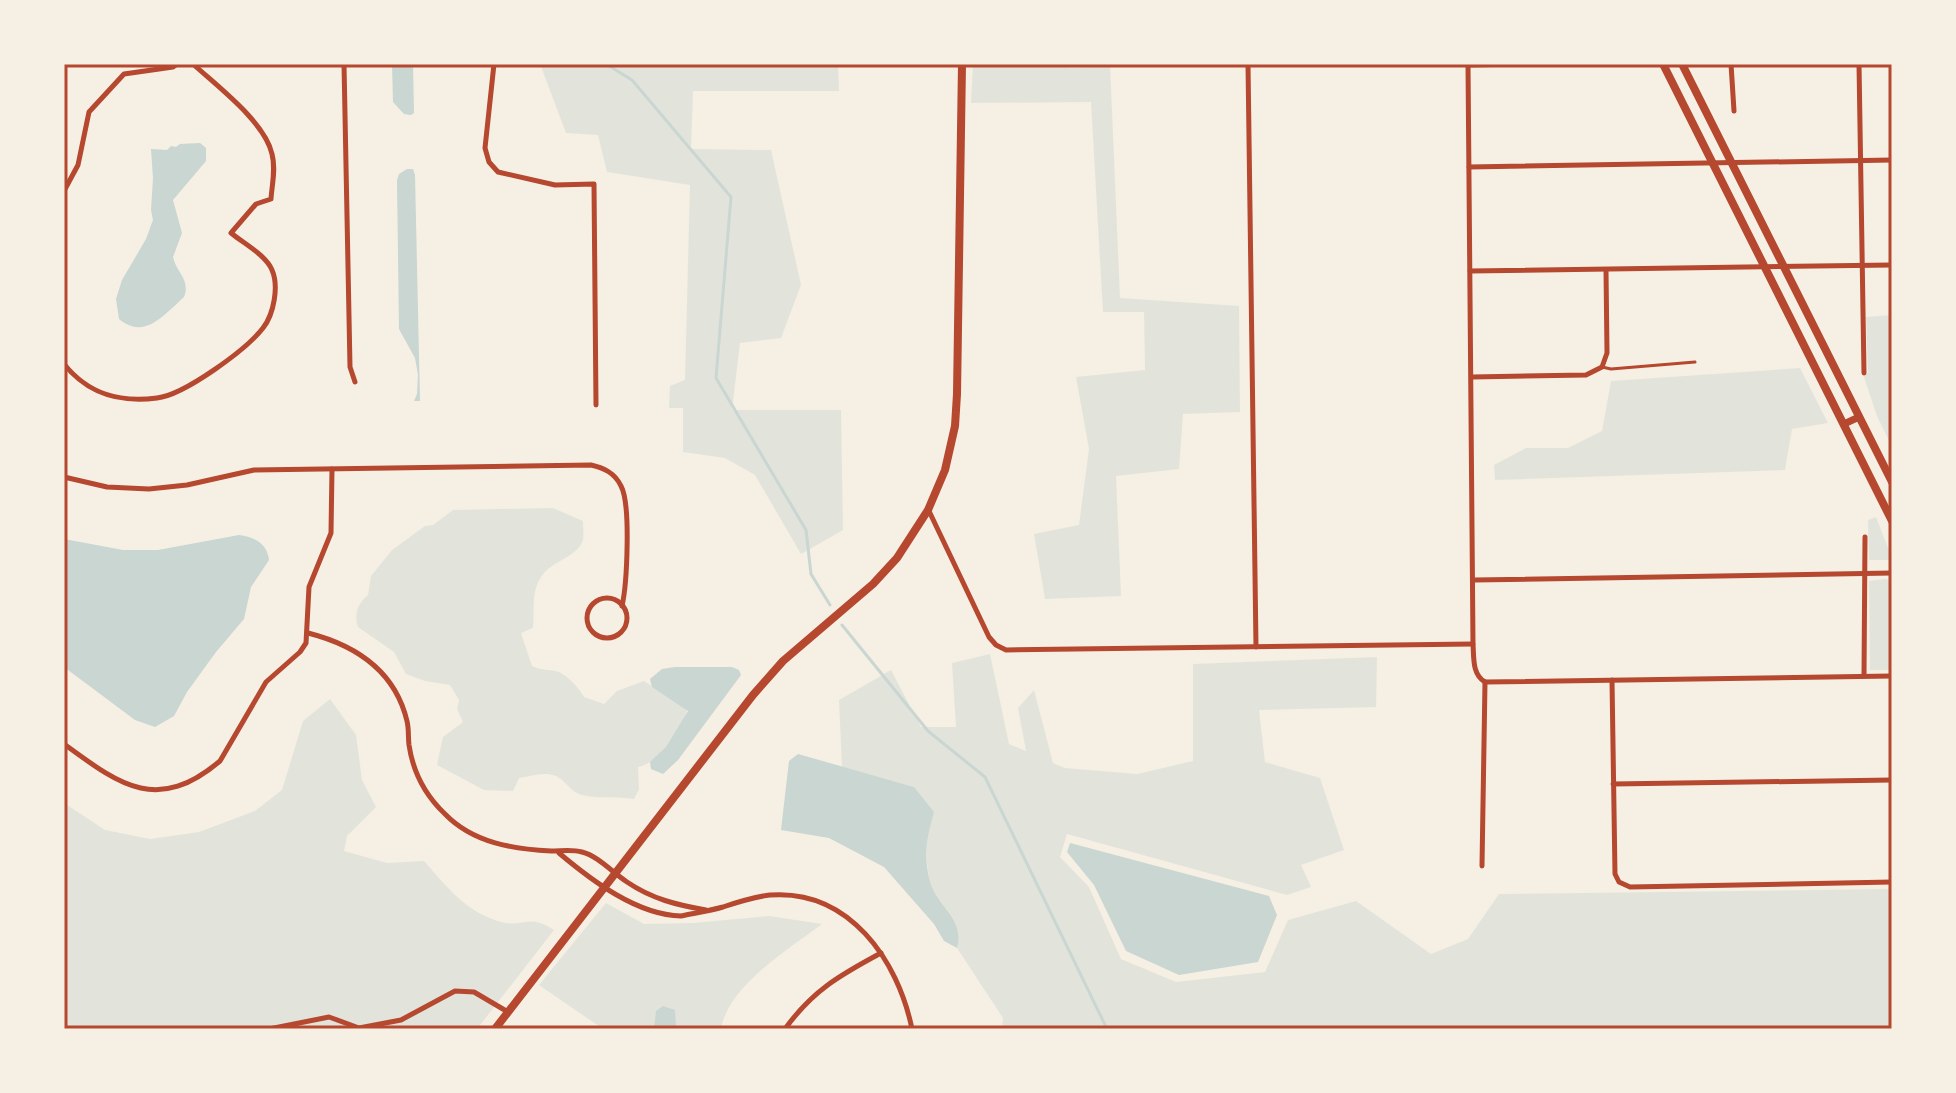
<svg xmlns="http://www.w3.org/2000/svg" width="1956" height="1093" viewBox="0 0 1956 1093" font-family="Quicksand,sans-serif">
  <style>
    .green { fill: #e2e4dc }
    .water { fill: #c9d6d2 }
    .lines { fill: none; stroke-linecap: round; stroke-linejoin: round }
    .stream { stroke: #c9d6d2; stroke-width: 3 }
    .service { stroke: #b5482f; stroke-width: 3 }
    .minor { stroke: #b5482f; stroke-width: 5 }
    .secondary { stroke: #b5482f; stroke-width: 7 }
    .primary { stroke: #b5482f; stroke-width: 8 }
    .neatline { fill: none; stroke: #b5482f; stroke-width: 3 }
  </style>
  <rect width="100%" height="100%" fill="#f6efe4"/>
  <g class="green">
    <polygon points="540,64 838,64 839,91 693,91 691,149 771,150 801,285 781,338 740,343 732,410 841,410 843,530 801,554 755,475 725,458 683,452 683,408 669,408 670,386 685,380 690,185 607,172 598,135 566,133"/>
    <polygon points="973,64 1069,64 1070,68 1090,67 1090,64 1110,64 1120,298 1239,306 1240,412 1183,414 1179,469 1116,476 1121,596 1045,599 1034,534 1079,525 1089,449 1076,377 1145,370 1144,312 1103,312 1091,102 971,103"/>
    <polygon points="1892,315 1892,447 1877,416 1863,374 1868,373 1866,317"/>
    <polygon points="1800,368 1828,423 1792,429 1785,470 1495,480 1494,465 1526,448 1568,448 1602,431 1611,381"/>
    <path d="M553 508 583 521C583 526 584 535 583 540 578 556 554 561 544 573 530 590 535 609 533 628L521 633 532 666C542 671 550 669 559 672 569 677 579 688 584 697L604 704 617 691 644 681 687 709C684 729 658 764 638 767L639 789 634 799C617 796 598 799 582 795 572 792 569 786 562 780 550 769 533 776 519 778L513 791 484 790 437 765 443 737 463 722 457 709 459 700 450 685 425 681 406 674 394 652 358 627C354 615 357 604 368 595L371 576 392 550 425 526 433 525 453 510Z"/>
    <polygon points="1876,517 1892,558 1892,560 1869,560 1868,520"/>
    <polygon points="1885,579 1892,580 1892,670 1870,670 1869,581"/>
    <path d="M990 654 1009 744 1026 751 1018 708 1034 690 1053 763 1065 768 1137 774 1193 761V664L1377 657 1376 707 1259 710 1265 762 1320 778 1344 850 1301 865 1311 887 1287 895 1067 834 1060 857 1089 887 1121 959 1176 982 1265 972 1288 920 1356 901 1431 954 1468 939 1499 894 1892 889V1029H1002L1003 1018 957 948C966 919 936 906 930 881 924 856 927 836 933 812L914 787 842 767 839 700 891 670 921 727H956L952 663Z"/>
    <path d="M330 699 356 735 362 780 376 807 347 836 344 851 387 863 424 861C447 887 466 912 501 922 524 928 528 913 554 930L477 1029H64V803L105 830 150 839 199 832 255 811 282 790 303 721Z"/>
    <path d="M606 903 644 924 693 923 769 916 822 924C789 949 728 986 721 1029H603L539 985Z"/>
  </g>
  <g class="water">
    <polygon points="392,64 413,64 414,113 411,115 404,114 393,102"/>
    <path d="M200 143 206 148V161L173 200 182 233 173 257C176 272 191 280 184 297 163 316 144 340 119 319L116 299 122 280 146 239 153 220 151 210 153 178 151 149 167 150 171 146 176 147 180 144Z"/>
    <polygon points="407,169 413,169 415,175 420,401 414,401 417,394 418,375 415,358 399,329 397,180 399,174"/>
    <path d="M239 535C254 537 267 543 269 560L251 587 244 619 216 652 187 692 174 716 155 727 135 720 64 667V539L123 550H158Z"/>
    <polygon points="675,667 732,667 739,670 741,675 678,760 663,774 651,769 650,762 666,747 688,711 652,687 650,679 662,669"/>
    <path d="M798 754 914 787 934 812C927 837 923 856 930 881 936 906 966 919 957 948L944 941 934 924 884 867 829 838 781 830 789 761Z"/>
    <polygon points="1070,843 1269,896 1277,915 1258,962 1179,975 1126,951 1094,885 1067,852"/>
    <polygon points="663,1006 675,1010 676,1029 654,1029 656,1011"/>
  </g>
  <g class="lines">
    <g class="stream">
      <polyline points="606,64 632,80 731,197 716,378 806,530 811,574 830,605"/>
      <polyline points="842,625 928,731 985,777 1107,1029"/>
    </g>
    <polyline class="service" points="1602,367 1611,369 1695,362"/>
    <g class="minor">
      <polyline points="344,64 350,367 355,382"/>
      <polyline points="494,64 485,148 489,162 498,172 555,185 594,184 596,405"/>
      <polyline points="1248,64 1256,647"/>
      <path d="M1468 64 1473 644C1474 658 1472 674 1485 682"/>
      <polyline points="1731,64 1734,111"/>
      <polyline points="1859,64 1864,373"/>
      <polyline points="1468,65 1516,64"/>
      <polyline points="1469,167 1892,160"/>
      <polyline points="64,191 78,165 89,112 124,74 173,67 177,64"/>
      <polyline points="1470,271 1892,265"/>
      <path d="M64 364C88 394 119 403 157 398 184 395 246 350 263 328 274 314 279 286 272 270 266 255 243 243 231 233L256 204 271 199C272 184 276 169 272 154 265 122 217 86 193 64"/>
      <polyline points="1472,377 1586,375 1602,367 1607,353 1606,270"/>
      <path d="M64 477 107 487 149 489 187 485 254 470 591 465C604 468 615 473 621 486 631 504 627 584 622 606"/>
      <polyline points="929,511 989,637 996,645 1006,650 1473,644"/>
      <polyline points="1474,580 1892,573"/>
      <circle cx="607" cy="618" r="20"/>
      <path d="M308 633C355 645 395 671 407 721 409 729 408 737 409 745 413 772 426 796 445 814 473 843 513 849 551 851 561 851 572 849 582 852 598 856 613 873 627 882 652 899 677 905 706 910"/>
      <polyline points="1864,676 1865,537"/>
      <polyline points="1612,680 1615,874 1619,882 1630,887 1892,882"/>
      <polyline points="1485,682 1892,676"/>
      <path d="M64 744C120 785 157 814 220 761L266 682 300 652 306 643 309 587 331 533 332 469"/>
      <polyline points="1613,784 1892,780"/>
      <path d="M559 853C591 880 637 915 681 916 695 913 709 911 723 907 738 902 754 897 770 895 849 889 898 960 912 1029"/>
      <polyline points="1482,866 1485,682"/>
      <polyline points="269,1029 329,1017 359,1028 401,1020 455,991 474,992 508,1012"/>
      <path d="M785 1029C812 991 840 975 881 953"/>
    </g>
    <polyline class="secondary" points="1844,424 1859,417"/>
    <g class="primary">
      <polyline points="1663,64 1892,521"/>
      <polyline points="1682,64 1892,482"/>
      <polyline points="495,1029 753,695 783,661 873,584 897,558 928,510 945,470 955,426 957,394 962,64"/>
    </g>
  </g>
  <rect width="1956" height="1093" fill="none" stroke="#f6efe4" stroke-width="132"/>
  <rect x="66" y="66" width="1824" height="961" class="neatline"/>
</svg>
